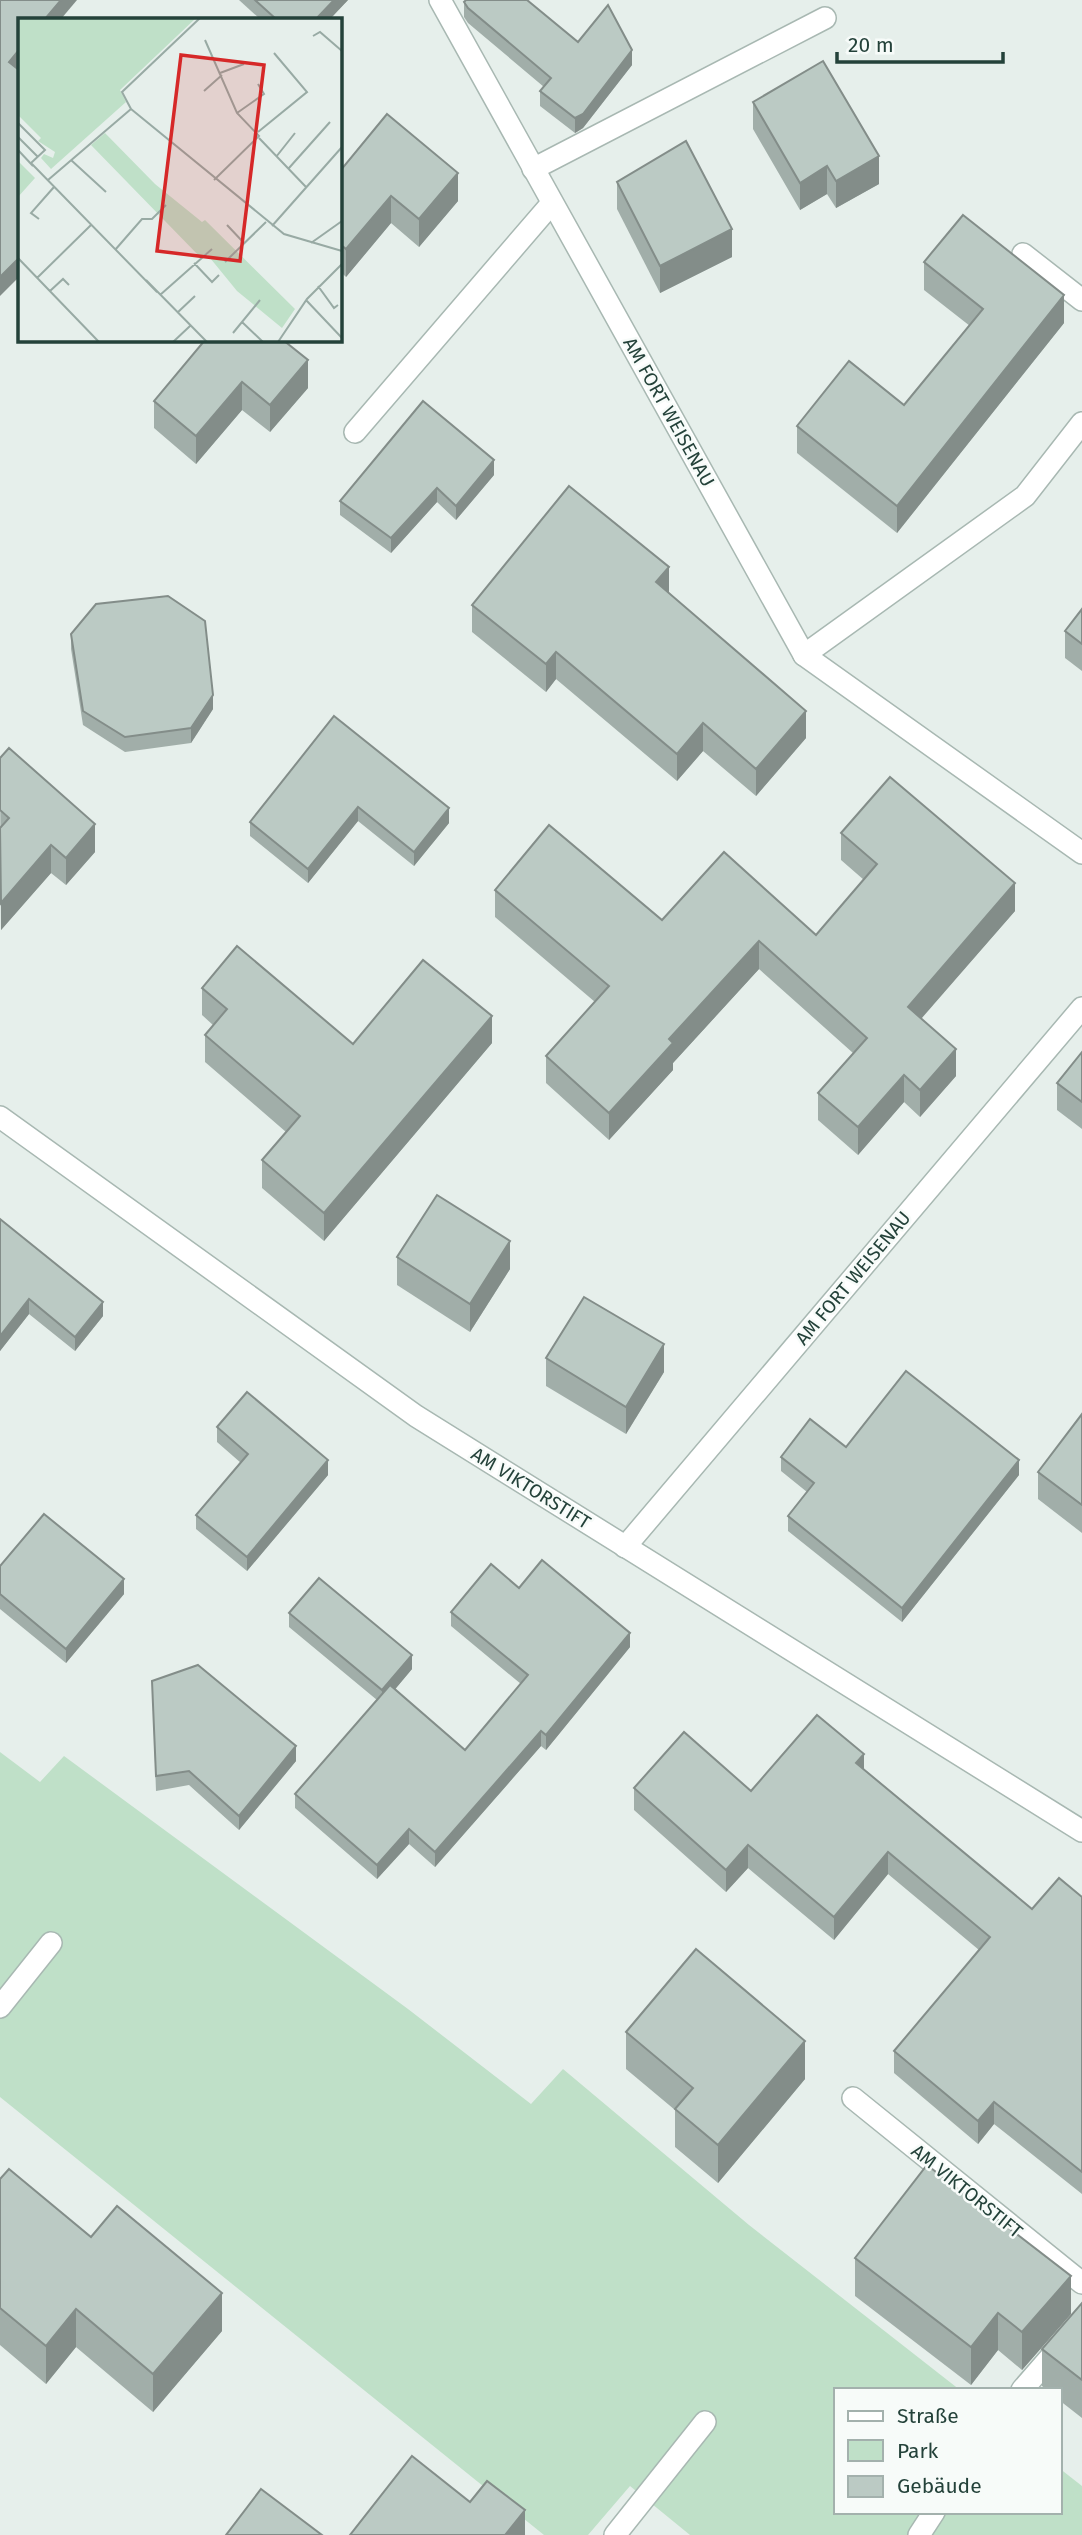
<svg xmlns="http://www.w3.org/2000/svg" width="1082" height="2535" viewBox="0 0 1082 2535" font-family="'Fira Sans',sans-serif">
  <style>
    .green { fill: #bfe0c8 }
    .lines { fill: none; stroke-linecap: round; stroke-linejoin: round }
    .minor-casing { stroke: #a8b8b2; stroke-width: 24 }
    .minor { stroke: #fff; stroke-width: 21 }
    .wall { fill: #a1aea9 }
    .shaded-wall { fill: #838d89 }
    .building { fill: #bbcac4; stroke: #838d89; stroke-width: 2 }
    .labels { text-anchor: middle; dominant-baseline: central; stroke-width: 5; stroke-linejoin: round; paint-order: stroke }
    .street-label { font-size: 19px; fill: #24423a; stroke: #f7fbf9 }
    .inset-road { fill: none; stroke: #98aaa4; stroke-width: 2 }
    .view { fill: #d62828; fill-opacity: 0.15; stroke: #d62828; stroke-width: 3.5 }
    .inset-edge { fill: none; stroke: #24423a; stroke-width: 3.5 }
  </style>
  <rect width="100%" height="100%" fill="#e6efeb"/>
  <polygon class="green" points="0,1752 40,1782 64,1756 408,2009 531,2104 563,2069 749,2225 960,2390 835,2390 835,2512 1059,2512 1059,2468 1082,2486 1082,2535 690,2535 630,2486 588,2535 544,2535 0,2097"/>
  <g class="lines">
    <g class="minor-casing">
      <g id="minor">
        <polyline points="440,0 804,655 1082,853"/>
        <polyline points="533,169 825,18"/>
        <polyline points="1023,254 1082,300"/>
        <polyline points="355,432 552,203"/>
        <polyline points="804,655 1025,496 1082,423"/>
        <polyline points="0,1117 416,1416 1082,1831"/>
        <polyline points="625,1547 1082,1008"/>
        <polyline points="0,2007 51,1943"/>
        <polyline points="853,2098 1082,2283"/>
        <polyline points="1022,2390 1082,2321"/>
        <polyline points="615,2535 705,2422"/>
        <polyline points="919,2535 934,2512"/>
      </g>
    </g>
    <use href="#minor" class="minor"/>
  </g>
  <g class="wall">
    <polygon points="239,0 348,0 330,19 260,19"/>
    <polygon points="464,2 578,42 632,65 583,128 575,133 540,106 540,91 544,87 468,23 464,17"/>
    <polygon points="753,102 879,184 836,208 827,194 800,210 753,129"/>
    <polygon points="340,171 458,201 419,247 391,223 346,277 340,271"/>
    <polygon points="617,182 732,257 660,293 617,209"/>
    <polygon points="924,262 1064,323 897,533 797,453 797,426 904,405 970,326 924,290"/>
    <polygon points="308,360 308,388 270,432 242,410 196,464 154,428 154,401"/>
    <polygon points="494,475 456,520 437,502 391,553 340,515 340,501"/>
    <polygon points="669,593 806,738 756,796 703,751 677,781 556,679 546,692 472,632 472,605"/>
    <polygon points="1082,609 1082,671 1065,658 1065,631"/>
    <polygon points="71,634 213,709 191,743 125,752 83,725 71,649"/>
    <polygon points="334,716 449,823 414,866 358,821 308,883 250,836 250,822"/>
    <polygon points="0,758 95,852 66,885 51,873 1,930"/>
    <polygon points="841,833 1015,911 921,1018 956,1076 920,1117 904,1102 858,1155 818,1120 818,1093 853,1053 759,969 673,1063 673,1070 609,1140 546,1083 546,1056 595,1002 495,917 495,890 662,920 816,935 864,880 841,860"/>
    <polygon points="202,988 353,1044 492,1043 324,1241 262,1188 262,1160 286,1132 205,1062 205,1035 213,1025 202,1015"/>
    <polygon points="1082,1052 1082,1129 1057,1110 1057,1083"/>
    <polygon points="0,1219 103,1316 75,1351 29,1314 0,1351"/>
    <polygon points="397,1257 510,1269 470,1332 397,1285"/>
    <polygon points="546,1358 664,1372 626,1434 546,1386"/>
    <polygon points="1082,1414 1082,1533 1038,1499 1038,1472"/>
    <polygon points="217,1427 328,1475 247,1571 196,1529 196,1515 241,1463 217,1442"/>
    <polygon points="846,1447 1019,1475 902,1622 788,1531 788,1516 807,1492 781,1471 781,1457"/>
    <polygon points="0,1566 124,1594 66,1663 0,1609"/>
    <polygon points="519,1588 630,1647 546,1750 541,1746 435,1867 409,1844 377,1879 295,1808 295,1794 377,1700 289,1627 289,1613 412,1669 395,1689 465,1750 521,1684 451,1626 451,1612"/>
    <polygon points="152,1681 296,1761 239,1830 189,1785 156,1791"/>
    <polygon points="864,1769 1032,1909 1082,1897 1082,2194 994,2124 978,2144 894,2073 894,2051 979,1950 888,1874 834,1940 748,1868 726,1892 634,1810 634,1788 751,1791"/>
    <polygon points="626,2032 805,2079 718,2183 675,2147 675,2110 626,2069"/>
    <polygon points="0,2179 91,2237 222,2331 153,2412 76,2347 46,2384 0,2345"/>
    <polygon points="855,2258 1071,2314 1022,2370 998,2350 971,2385 855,2296"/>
    <polygon points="1082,2303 1082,2418 1059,2400 1059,2390 1047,2390 1042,2386 1042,2349"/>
  </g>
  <g class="shaded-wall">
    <polygon points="61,0 77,0 61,19 45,19"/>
    <polygon points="334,0 348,0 330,19 316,19"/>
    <polygon points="19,50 19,70 9,81 9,62"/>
    <polygon points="632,50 632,65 583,128 575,133 575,118"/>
    <polygon points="879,156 879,184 836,208 836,181"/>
    <polygon points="827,166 827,194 800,210 800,183"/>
    <polygon points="458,173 458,201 419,247 419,219"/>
    <polygon points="391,196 391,223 346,277 346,249"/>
    <polygon points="732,229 732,257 660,293 660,266"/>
    <polygon points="19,258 19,277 0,296 0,277"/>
    <polygon points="1064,295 1064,323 897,533 897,506"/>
    <polygon points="308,360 308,388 270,432 270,405"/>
    <polygon points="242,382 242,410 196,464 196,436"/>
    <polygon points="494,460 494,475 456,520 456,506"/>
    <polygon points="437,488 437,502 391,553 391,538"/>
    <polygon points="669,567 669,594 656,582"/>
    <polygon points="556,652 556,679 546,692 546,664"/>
    <polygon points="213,695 213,709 191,743 191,728"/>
    <polygon points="806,711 806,738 756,796 756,769"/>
    <polygon points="703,723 703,751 677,781 677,754"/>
    <polygon points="358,807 358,821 308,883 308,869"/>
    <polygon points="449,808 449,823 414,866 414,852"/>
    <polygon points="95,824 95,852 66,885 66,858"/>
    <polygon points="51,845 51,873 1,930 1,903"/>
    <polygon points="1015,883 1015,911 908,1034 908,1007"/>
    <polygon points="759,941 759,969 673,1063 673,1070 609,1140 609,1113 669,1039"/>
    <polygon points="492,1016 492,1043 324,1241 324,1213"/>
    <polygon points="956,1049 956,1076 920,1117 920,1090"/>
    <polygon points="904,1075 904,1102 858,1155 858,1127"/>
    <polygon points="510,1241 510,1269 470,1332 470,1304"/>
    <polygon points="29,1299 29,1314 0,1351 0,1336"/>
    <polygon points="103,1302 103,1316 75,1351 75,1337"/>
    <polygon points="664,1344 664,1372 626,1434 626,1407"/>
    <polygon points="328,1460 328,1475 247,1571 247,1557"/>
    <polygon points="1019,1460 1019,1475 902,1622 902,1608"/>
    <polygon points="124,1579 124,1594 66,1663 66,1649"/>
    <polygon points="630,1633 630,1647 546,1750 546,1735"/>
    <polygon points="412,1655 412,1669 382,1705 382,1690"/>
    <polygon points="541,1731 541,1746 435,1867 435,1852"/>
    <polygon points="296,1746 296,1761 239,1830 239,1816"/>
    <polygon points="864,1754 864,1777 856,1763"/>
    <polygon points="409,1829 409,1844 377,1879 377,1865"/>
    <polygon points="748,1845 748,1868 726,1892 726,1870"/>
    <polygon points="888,1852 888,1874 834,1940 834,1917"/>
    <polygon points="805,2041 805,2079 718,2183 718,2145"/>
    <polygon points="994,2102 994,2124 978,2144 978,2121"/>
    <polygon points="1071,2276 1071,2314 1022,2370 1022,2332"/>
    <polygon points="222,2293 222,2331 153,2412 153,2374"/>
    <polygon points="76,2309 76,2347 46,2384 46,2346"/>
    <polygon points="998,2313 998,2350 971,2385 971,2347"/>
    <polygon points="525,2510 525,2535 505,2535"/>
  </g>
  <g class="building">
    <polygon points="0,0 61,0 45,19 19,19 19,50 9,62 19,70 19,258 0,277"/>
    <polygon points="255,0 334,0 316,19 276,19"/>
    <polygon points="466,0 527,0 578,42 608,5 632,50 583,114 575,118 540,91 551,78 468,8 464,2"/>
    <polygon points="823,61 879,156 836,181 827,166 800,183 753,102"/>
    <polygon points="387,114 458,173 419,219 391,196 346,249 340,244 340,171"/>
    <polygon points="686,141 732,229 660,266 617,182"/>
    <polygon points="963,215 1064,295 897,506 797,426 849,361 904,405 983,309 924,262"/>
    <polygon points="205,340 283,340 308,360 270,405 242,382 196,436 154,401"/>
    <polygon points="423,401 494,460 456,506 437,488 391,538 340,501"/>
    <polygon points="569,486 669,567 656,582 806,711 756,769 703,723 677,754 556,652 546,664 472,605"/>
    <polygon points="168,596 205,621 213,695 191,728 125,737 83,711 71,634 96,604"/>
    <polygon points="1082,609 1082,644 1065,631"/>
    <polygon points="334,716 449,808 414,852 358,807 308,869 250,822"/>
    <polygon points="9,748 95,824 66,858 51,845 1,903 0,828 9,818 0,810 0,758"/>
    <polygon points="890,777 1015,883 908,1007 956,1049 920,1090 904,1075 858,1127 818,1093 867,1038 759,941 669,1039 673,1043 609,1113 546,1056 609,986 495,890 549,825 662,920 724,852 816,935 877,864 841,833"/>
    <polygon points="237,946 353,1044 423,960 492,1016 324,1213 262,1160 300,1116 205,1035 227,1009 202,988"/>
    <polygon points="1082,1052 1082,1102 1057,1083"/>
    <polygon points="437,1195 510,1241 470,1304 397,1257"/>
    <polygon points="0,1219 103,1302 75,1337 29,1299 0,1336"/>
    <polygon points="584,1297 664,1344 626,1407 546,1358"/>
    <polygon points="906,1371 1019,1460 902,1608 788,1516 814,1483 781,1457 810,1419 846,1447"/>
    <polygon points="247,1392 328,1460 247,1557 196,1515 248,1454 217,1427"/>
    <polygon points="1082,1414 1082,1505 1038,1472"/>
    <polygon points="44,1514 124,1579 66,1649 0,1594 0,1566"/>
    <polygon points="542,1560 630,1633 546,1735 541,1731 435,1852 409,1829 377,1865 295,1794 390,1685 465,1750 528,1675 451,1612 491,1564 519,1588"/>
    <polygon points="319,1578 412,1655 382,1690 289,1613"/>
    <polygon points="198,1665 296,1746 239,1816 189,1771 156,1776 152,1681"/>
    <polygon points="817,1715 864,1754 856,1763 1032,1909 1059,1878 1082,1897 1082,2172 994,2102 978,2121 894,2051 990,1937 888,1852 834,1917 748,1845 726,1870 634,1788 684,1732 751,1791"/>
    <polygon points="696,1949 805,2041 718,2145 675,2109 693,2088 626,2032"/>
    <polygon points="927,2165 1071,2276 1022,2332 998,2313 971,2347 855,2258"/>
    <polygon points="9,2169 91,2237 117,2206 222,2293 153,2374 76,2309 46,2346 0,2308 0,2179"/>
    <polygon points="1082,2303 1082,2380 1042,2349"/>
    <polygon points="412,2456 470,2502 487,2481 525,2510 505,2535 350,2535"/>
    <polygon points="261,2489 322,2535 226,2535"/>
  </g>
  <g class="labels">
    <g class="street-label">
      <text transform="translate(669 412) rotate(61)">AM FORT WEISENAU</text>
      <text transform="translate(853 1278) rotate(-50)">AM FORT WEISENAU</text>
      <text transform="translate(531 1488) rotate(32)">AM VIKTORSTIFT</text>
      <text transform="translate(967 2191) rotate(39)">AM VIKTORSTIFT</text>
    </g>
  </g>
  <g transform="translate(18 18)">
    <rect width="324" height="324" fill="#e6efeb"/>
    <path d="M0 0H178L102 72 108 84 33 151 23 140 26 136 35 140 37 134 20 123 23 120 0 97ZM87 115 137 166 184 204 187 202 277 291 264 310 219 273 188 235 183 240 73 127ZM0 143 17 160 0 179Z" fill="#bfe0c8"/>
    <path class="inset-road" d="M295 18 302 14 324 33M187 22 219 95 241 118 196 162M202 55 226 46M186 73 204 57M113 91 266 216 324 233M113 91 104 74 182 0M219 95 246 76 240 66M0 105 27 132 13 145M240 114 289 74 256 35M0 119 20 139M241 120 288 169M0 132 15 148M258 139 277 115M53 142 88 174M13 145 139 274M271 150 312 104M30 162 113 91M21 201 13 195 36 169M209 207 226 225M254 208 324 129M293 225 324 203M97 232 124 201H134L148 187M0 240 81 324M207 244 248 204M176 245 194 264 201 257M19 260 73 207M128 262 189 324M300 268 316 290 320 287M32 273 45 261 51 267M142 277 194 231M288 282 324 320M159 295 177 278M224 304 245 324M215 315 242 282M155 324 172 308M260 324 289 281 324 246"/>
    <path class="view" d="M163 37 246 47 222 243 139 233Z"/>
    <rect width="324" height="324" class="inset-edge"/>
  </g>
  <rect x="834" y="2388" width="228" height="126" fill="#f7fbf9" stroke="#a3b1ad" stroke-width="2"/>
  <rect x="848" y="2411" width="35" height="10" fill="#ffffff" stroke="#a3b1ad" stroke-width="2"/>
  <text x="897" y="2423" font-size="21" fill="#24423a">Straße</text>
  <rect x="848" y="2440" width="35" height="21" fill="#bfe0c8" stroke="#a3b1ad" stroke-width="2"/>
  <text x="897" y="2458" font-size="21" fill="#24423a">Park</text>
  <rect x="848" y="2476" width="35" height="21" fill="#bbcac4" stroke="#a3b1ad" stroke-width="2"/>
  <text x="897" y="2493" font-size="21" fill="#24423a">Gebäude</text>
  <path d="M837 52v10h166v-10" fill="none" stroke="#24423a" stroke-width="3.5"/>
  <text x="848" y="52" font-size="21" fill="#24423a" stroke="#f7fbf9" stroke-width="5" paint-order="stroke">20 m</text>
</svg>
